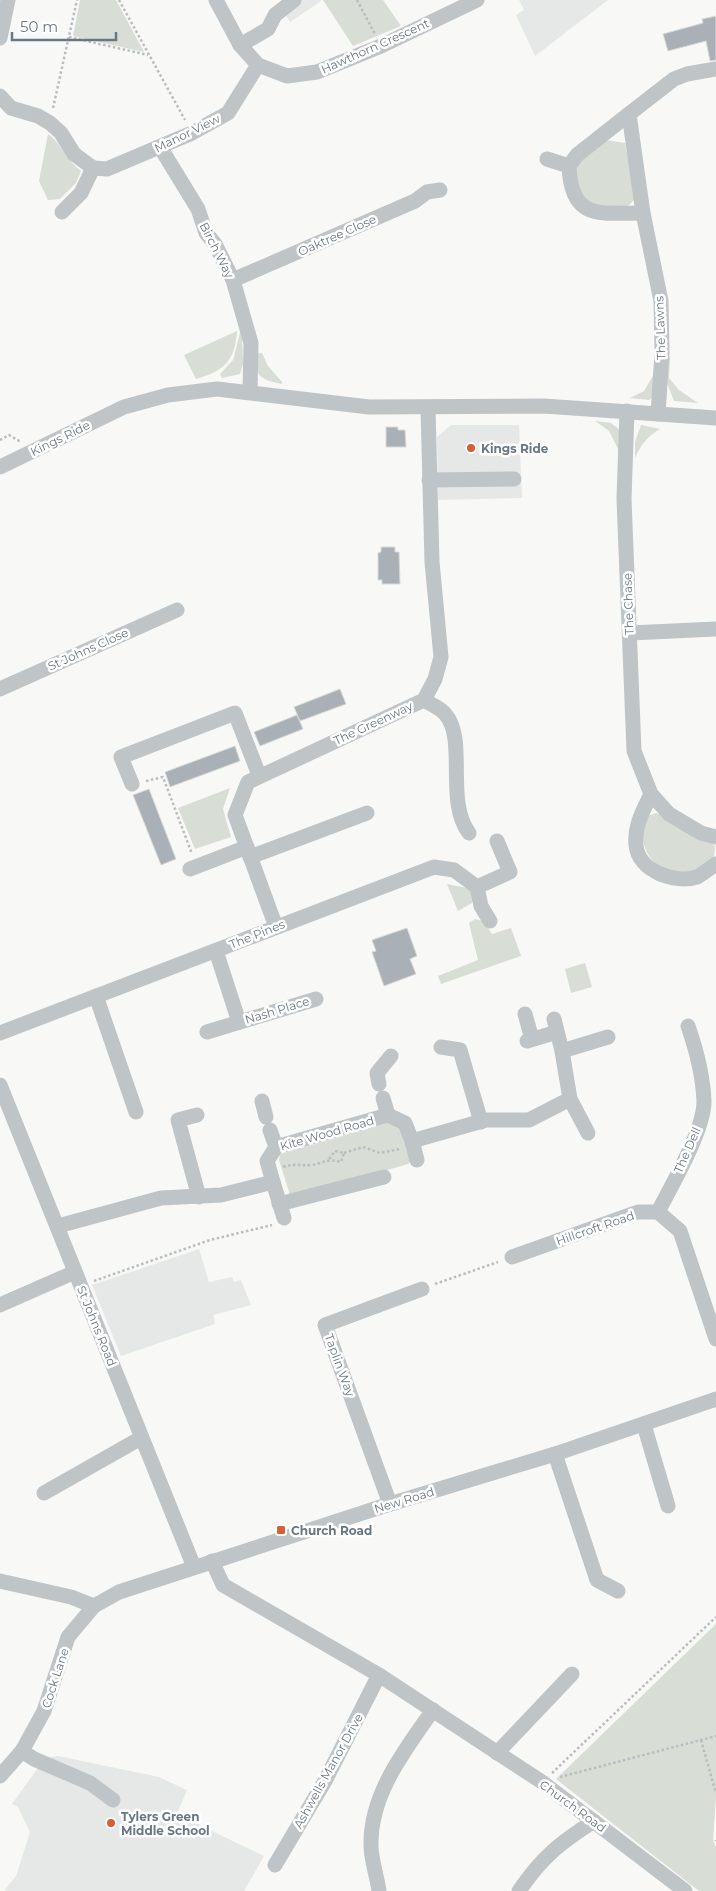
<svg xmlns="http://www.w3.org/2000/svg" width="716" height="1891" viewBox="0 0 716 1891" font-family="Montserrat,sans-serif">
  <style>
    .built { fill: #e6e7e7 }
    .green { fill: #d8ddd5 }
    .building { fill: #a9b1b6; stroke: #dadad8 }
    .lines { fill: none; stroke-linecap: round; stroke-linejoin: round }
    .path { stroke: #babdbf; stroke-width: 2.5; stroke-dasharray: 2.5 2.5; stroke-linecap: butt }
    .minor { stroke: #bfc4c7; stroke-width: 15 }
    .poi-dot { fill: #d95e35; stroke: #fff; stroke-width: 2 }
    .labels { text-anchor: middle; dominant-baseline: central; stroke-width: 5; stroke-linejoin: round; paint-order: stroke }
    .street-label { font-size: 12px; fill: #697885; stroke: #fff }
    .poi-label { font-size: 12px; font-weight: bold; fill: #697885; stroke: #fff; text-anchor: start }
  </style>
  <rect width="100%" height="100%" fill="#f8f8f6"/>
  <g class="built">
    <polygon points="283,0 321,0 321,1 290,22 279,5"/>
    <polygon points="519,0 608,0 535,56 516,15 524,10"/>
    <polygon points="451,425 519,425 522,498 438,500 437,437"/>
    <polygon points="199,1249 209,1282 232,1277 234,1282 241,1280 251,1305 213,1315 215,1324 121,1356 92,1285"/>
    <polygon points="58,1756 159,1777 187,1790 177,1814 264,1856 244,1891 4,1891 16,1876 30,1832 18,1807 12,1804 45,1758"/>
  </g>
  <g class="green">
    <polygon points="80,0 116,0 144,52 73,36"/>
    <polygon points="323,0 383,0 401,26 353,46"/>
    <path d="M48 134C62 144 67 161 81 171L76 183 60 199 48 200 39 181Z"/>
    <polygon points="606,140 625,143 636,198 626,208 594,207 583,200 574,177 579,158"/>
    <path d="M237 331C235 361 224 371 196 379L184 355Z"/>
    <polygon points="240,333 242,333 243,364 240,374 222,378 220,374 233,360"/>
    <path d="M259 353H262L268 366 282 382V384C263 380 254 377 255 356Z"/>
    <polygon points="668,357 670,357 669,378 679,390 698,403 674,401 667,383"/>
    <polygon points="654,374 654,396 649,400 630,398 644,391"/>
    <polygon points="595,421 611,423 620,430 621,455 609,431"/>
    <path d="M641 425 660 429C648 436 641 444 635 458V442Z"/>
    <polygon points="230,788 223,809 231,837 195,849 178,808"/>
    <path d="M656 813 709 840 715 846 714 860C690 880 652 877 643 842 641 835 646 823 647 816Z"/>
    <polygon points="447,884 472,889 474,897 472,903 458,911"/>
    <polygon points="475,919 483,921 492,934 511,928 521,956 441,984 438,976 478,960 469,923"/>
    <polygon points="585,963 592,987 571,993 565,969"/>
    <polygon points="388,1123 397,1125 402,1131 412,1160 408,1164 291,1198 279,1160 280,1154"/>
    <polygon points="716,1624 716,1797 713,1840 716,1848 716,1891 699,1891 556,1779"/>
  </g>
  <g class="building">
    <polygon points="716,16 716,60 710,61 706,41 668,51 663,34 703,23 702,19"/>
    <polygon points="386,427 398,427 398,430 405,430 406,447 386,447"/>
    <polygon points="381,547 395,547 395,552 399,552 400,584 382,584 382,580 378,580 378,553 381,552"/>
    <polygon points="340,689 346,704 300,721 294,707"/>
    <polygon points="297,715 303,729 260,746 254,732"/>
    <polygon points="235,746 240,761 170,787 165,772"/>
    <polygon points="149,789 176,859 161,865 133,795"/>
    <polygon points="407,928 417,956 410,959 416,974 384,986 372,952 376,951 372,940"/>
  </g>
  <g class="lines">
    <g class="path">
      <polyline points="119,0 185,120"/>
      <polyline points="357,0 375,34"/>
      <polyline points="69,37 148,55"/>
      <polyline points="53,108 77,0"/>
      <polyline points="0,440 9,435 21,442"/>
      <polyline points="146,781 163,777 192,854"/>
      <polyline points="344,1153 363,1147 380,1153 400,1149"/>
      <path d="M283 1167C296 1163 301 1166 312 1165 325 1163 326 1158 341 1162L344 1153 335 1151 329 1159"/>
      <polyline points="94,1281 210,1240 272,1225"/>
      <polyline points="435,1284 498,1262"/>
      <polyline points="701,1740 716,1793"/>
      <polyline points="552,1773 716,1617"/>
      <polyline points="560,1777 716,1736"/>
      <polyline points="716,1840 716,1841"/>
    </g>
    <g class="minor">
      <polyline points="216,0 240,45 258,65 287,76 317,72 381,46 477,0"/>
      <polyline points="0,38 8,0"/>
      <polyline points="240,45 268,29 275,15 294,0"/>
      <polyline points="0,96 11,108 38,116 50,123 61,133 74,154 93,168"/>
      <path d="M629 114 577 155 569 166C571 221 600 213 643 213"/>
      <polyline points="160,147 198,209 206,233 215,244 233,280 251,343 250,391"/>
      <polyline points="547,159 569,166"/>
      <polyline points="62,212 81,193 93,168 107,169 192,133 228,113 258,65"/>
      <polyline points="233,280 415,201 427,192 440,190"/>
      <polyline points="627,411 624,499 634,751 651,794 669,814 701,833 716,837"/>
      <polyline points="658,414 662,353 661,301 643,213 629,114 674,79 687,74 716,69"/>
      <polyline points="0,467 124,407 168,395 217,389 369,407 544,406 716,418"/>
      <polyline points="429,480 514,479"/>
      <polyline points="630,633 716,629"/>
      <polyline points="0,689 177,610"/>
      <path d="M424 700C430 704 441 708 446 715 467 740 445 802 469 833"/>
      <polyline points="132,784 121,757 235,713 259,775"/>
      <path d="M651 794C643 811 634 826 636 845 638 871 675 884 697 877 703 874 710 868 716 864"/>
      <polyline points="250,857 367,813"/>
      <polyline points="190,869 247,847"/>
      <polyline points="477,887 510,872 497,841"/>
      <polyline points="276,927 235,815 248,782 424,700 435,679 441,657 432,562 428,408"/>
      <polyline points="216,951 239,1022"/>
      <polyline points="96,996 136,1112"/>
      <polyline points="525,1014 532,1039"/>
      <polyline points="207,1032 316,999"/>
      <polyline points="0,1033 434,867 454,870 477,887 481,906 490,921"/>
      <polyline points="527,1041 557,1032"/>
      <polyline points="441,1047 460,1050 481,1122"/>
      <polyline points="562,1051 608,1037"/>
      <polyline points="379,1084 377,1073 391,1056"/>
      <polyline points="0,1085 194,1567"/>
      <polyline points="383,1098 388,1115"/>
      <polyline points="570,1099 588,1133"/>
      <polyline points="262,1101 266,1117"/>
      <polyline points="197,1115 178,1120 199,1197"/>
      <polyline points="270,1130 276,1147"/>
      <polyline points="412,1141 417,1160"/>
      <polyline points="273,1182 284,1218"/>
      <polyline points="279,1204 384,1177"/>
      <path d="M658 1212C672 1184 704 1131 704 1101 703 1077 696 1049 688 1026"/>
      <polyline points="58,1226 161,1198 221,1195 273,1182 267,1161 276,1147 388,1115 405,1123 412,1141 486,1120 529,1120 570,1099 562,1051 554,1019"/>
      <polyline points="512,1257 638,1212 658,1212 680,1231 716,1339"/>
      <polyline points="0,1305 75,1272"/>
      <polyline points="644,1425 668,1506"/>
      <polyline points="555,1454 597,1580 618,1591"/>
      <polyline points="44,1493 141,1438"/>
      <polyline points="390,1504 325,1325 422,1289"/>
      <polyline points="212,1561 223,1585 379,1675 542,1782 685,1891"/>
      <polyline points="0,1581 71,1597 94,1606"/>
      <polyline points="22,1751 34,1759 90,1783 113,1800"/>
      <polyline points="497,1753 572,1674"/>
      <polyline points="0,1776 22,1751 44,1711 68,1637 94,1606 119,1592 390,1504 555,1454 716,1399"/>
      <polyline points="275,1865 325,1781 379,1675"/>
      <path d="M379 1891C377 1876 371 1860 371 1845 370 1794 405 1750 433 1710"/>
      <path d="M519 1891C542 1857 560 1843 594 1821"/>
    </g>
  </g>
  <g class="poi-dot">
    <circle cx="471" cy="448" r="5"/>
    <rect x="276" y="1525" width="10" height="10" rx="2.5"/>
    <circle cx="111" cy="1823" r="5"/>
  </g>
  <g class="labels">
    <g class="street-label">
      <text transform="translate(375 46) rotate(-24)">Hawthorn Crescent</text>
      <text transform="translate(187 133) rotate(-26)">Manor View</text>
      <text transform="translate(337 235) rotate(-24)">Oaktree Close</text>
      <text transform="translate(217 250) rotate(63)">Birch Way</text>
      <text transform="translate(660 328) rotate(-92)">The Lawns</text>
      <text transform="translate(60 438) rotate(-26)">Kings Ride</text>
      <text transform="translate(628 604) rotate(-92)">The Chase</text>
      <text transform="translate(88 649) rotate(-24)">St Johns Close</text>
      <text transform="translate(373 723) rotate(-25)">The Greenway</text>
      <text transform="translate(257 934) rotate(-22)">The Pines</text>
      <text transform="translate(277 1010) rotate(-17)">Nash Place</text>
      <text transform="translate(327 1133) rotate(-16)">Kite Wood Road</text>
      <text transform="translate(687 1150) rotate(-66)">The Dell</text>
      <text transform="translate(595 1228) rotate(-19)">Hillcroft Road</text>
      <text transform="translate(97 1326) rotate(68)">St Johns Road</text>
      <text transform="translate(340 1365) rotate(70)">Taplin Way</text>
      <text transform="translate(404 1500) rotate(-17)">New Road</text>
      <text transform="translate(55 1678) rotate(-72)">Cock Lane</text>
      <text transform="translate(328 1771) rotate(-61)">Ashwells Manor Drive</text>
      <text transform="translate(573 1806) rotate(36)">Church Road</text>
    </g>
    <g class="poi-label">
      <text x="481" y="448">Kings Ride</text>
      <text x="291" y="1530">Church Road</text>
      <text x="121" y="1816">Tylers Green<tspan x="121" dy="14">Middle School</tspan></text>
    </g>
  </g>
  <path d="M12 32v8h104v-8" fill="none" stroke="#697885" stroke-width="2.5"/>
  <text x="20" y="32" font-size="15" fill="#697885" stroke="#ffffff" stroke-width="4" paint-order="stroke">50 m</text>
</svg>
